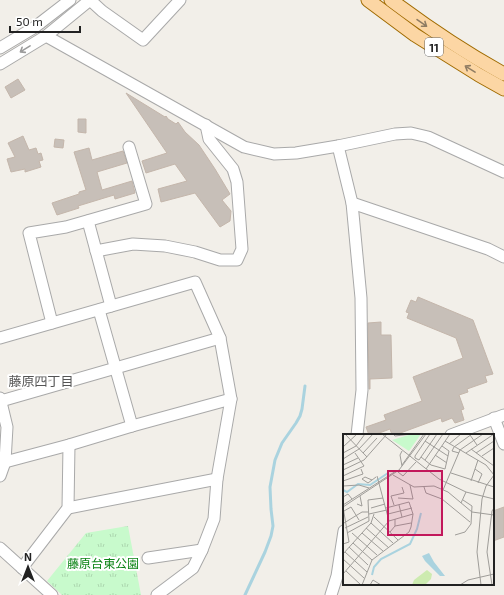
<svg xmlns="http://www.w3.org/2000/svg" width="504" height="595" viewBox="0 0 504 595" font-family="'Exo 2','Noto Sans JP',sans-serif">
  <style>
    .park { fill: url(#park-tufts) }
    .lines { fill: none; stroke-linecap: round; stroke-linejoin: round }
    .stream { stroke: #aad3df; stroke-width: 3 }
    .building { fill: #c7bfb8; stroke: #c4b6ab }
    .minor-casing { stroke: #a9a9a9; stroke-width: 13 }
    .major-casing { stroke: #a06b00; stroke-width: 15 }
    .minor { stroke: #fff; stroke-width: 11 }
    .major { stroke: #fcd6a4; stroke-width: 13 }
    .oneway { stroke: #8f7c63 }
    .oneway2 { stroke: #9c9c9c }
    .labels { text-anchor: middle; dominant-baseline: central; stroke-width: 4; stroke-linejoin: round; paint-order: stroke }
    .shield { fill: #fff; stroke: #646464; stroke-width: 1 }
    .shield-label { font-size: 11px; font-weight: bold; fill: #222 }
    .park-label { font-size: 12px; fill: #0c8416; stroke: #fff }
    .neighbourhood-label { font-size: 13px; fill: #555; stroke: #fff }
    .inset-river { fill: none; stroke: #aad3df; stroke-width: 2 }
    .inset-road { fill: none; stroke: #9f9d99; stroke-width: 1 }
    .view { fill: #c2185b; fill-opacity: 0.15; stroke: #c2185b; stroke-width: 2 }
    .inset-edge { fill: none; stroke: #222; stroke-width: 2 }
  </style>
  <defs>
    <pattern id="park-tufts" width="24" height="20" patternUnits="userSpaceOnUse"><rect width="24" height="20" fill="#c8facc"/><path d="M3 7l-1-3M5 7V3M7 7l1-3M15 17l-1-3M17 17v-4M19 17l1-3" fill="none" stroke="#acd6af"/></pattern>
  </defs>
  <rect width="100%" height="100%" fill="#f2efe9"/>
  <polygon class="park" points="128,526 141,595 62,595 47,581 86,533"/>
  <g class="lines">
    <polyline class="stream" points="245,595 265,552 271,536 273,526 271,509 270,487 275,460 282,443 296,423 300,416 302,409 305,386"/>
  </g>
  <g class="building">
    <polygon points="18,79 25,90 11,98 5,87"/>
    <polygon points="126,93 165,117 166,116 168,119 176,124 178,122 185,132 199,145 215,169 230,194 222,200 231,211 230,221 220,227 195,193 161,202 158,189 187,181 175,164 146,173 142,161 167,153"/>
    <polygon points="78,119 86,119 86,133 78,132"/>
    <polygon points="23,136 29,150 36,148 38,154 41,153 43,160 39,161 41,167 25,172 25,169 11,172 7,159 15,157 8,143"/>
    <polygon points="55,139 64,140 63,148 54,147"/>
    <polygon points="89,148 92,160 123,151 127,163 97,172 102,190 132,181 135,193 115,199 114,195 78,206 79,208 57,215 52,203 79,194 79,192 86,190 74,152"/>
    <polygon points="418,297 473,320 493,374 485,376 487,382 467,389 468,392 459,395 464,409 461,410 464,420 455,423 452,418 442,422 441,418 395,435 392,435 390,429 374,435 369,435 366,427 386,420 384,415 422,401 413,377 463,358 456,338 407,318 409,313 406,312 411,300 416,302"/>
    <polygon points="381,322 381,335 391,335 392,378 370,379 370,389 369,389 368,323"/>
    <polygon points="504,507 504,537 493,541 493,511"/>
  </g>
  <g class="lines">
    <g class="minor-casing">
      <g id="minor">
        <polyline points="90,0 102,11 143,40 180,0"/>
        <polyline points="46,36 244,147 274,154 296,153 338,146 395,134 411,133 428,137 504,172"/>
        <polyline points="0,48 35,27 70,0"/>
        <polyline points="0,64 46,36 90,0"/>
        <polyline points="338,146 352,203 361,298 362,390 357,435"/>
        <polyline points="352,203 488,249 504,257"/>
        <polyline points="88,221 111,306"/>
        <polyline points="96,251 133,244 165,246 195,252 220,260 237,260 242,249 237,182 233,169 209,139 206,125"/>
        <polyline points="99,310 132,426"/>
        <polyline points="52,323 29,233 66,227 146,204 129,147"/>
        <polyline points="0,338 195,282 220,338 231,399 217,479 214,519 202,550 193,568 157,595"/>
        <polyline points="0,398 7,427 5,462 0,476"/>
        <polyline points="1,401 220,338"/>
        <polyline points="494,418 504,444"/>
        <polyline points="451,435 504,415"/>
        <polyline points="5,462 69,445 132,426 231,399"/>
        <polyline points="68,508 217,479"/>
        <polyline points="0,548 52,595"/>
        <polyline points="148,558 202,550"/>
        <polyline points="22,568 68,508 69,445"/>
        <polyline points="331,595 337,576 344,531"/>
      </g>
    </g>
    <g class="major-casing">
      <g id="major">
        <polyline points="368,0 415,35 479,75 504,89"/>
        <path d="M391 0C427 27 464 52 504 74"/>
      </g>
    </g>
    <use href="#minor" class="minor"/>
    <use href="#major" class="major"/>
  </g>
  <defs><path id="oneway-shaft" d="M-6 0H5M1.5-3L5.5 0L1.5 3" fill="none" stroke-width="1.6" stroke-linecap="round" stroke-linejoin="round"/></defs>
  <g class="oneway">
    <use href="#oneway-shaft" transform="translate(422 23) rotate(35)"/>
    <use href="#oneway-shaft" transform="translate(470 69) rotate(-148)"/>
  </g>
  <use class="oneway2" href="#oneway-shaft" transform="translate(25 49) rotate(148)"/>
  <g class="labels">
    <rect class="shield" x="425" y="38" width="18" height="18" rx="3"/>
    <g class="shield-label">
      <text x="434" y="47">11</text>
    </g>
    <g class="park-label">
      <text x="103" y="563">藤原台東公園</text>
    </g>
    <g class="neighbourhood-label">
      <text x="41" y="381">藤原四丁目</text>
    </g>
  </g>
  <g transform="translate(343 434)">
    <rect width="151" height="151" fill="#f2efe9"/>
    <path d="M84 136 89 140 88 145 82 151H69L71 146Z" fill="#cdebb0"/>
    <path d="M69 0H78L66 17 49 6Z" fill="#c8facc"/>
    <path d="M86 119 91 128 102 142H97L82 127 79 122Z" fill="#aad3df"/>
    <path class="inset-river" d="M0 56 4 58 15 50 27 51 45 39M29 141 31 133 38 125 67 110 74 95 78 79"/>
    <path class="inset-road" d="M2 0 24 23M39 0 96 45 123 58 151 65M50 0 52 2 68 0M127 1 134 11M82 7 105 22 102 35 88 31 78 23 76 26 72 24V22L87 0M102 7 143 31 151 41M106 10 118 0M99 12 106 17 105 22M0 13 14 0M128 15 151 32M0 19 13 12 22 0M20 19 34 4M116 19 109 17 111 13 129 0M123 19 151 0M133 19 151 7M92 21 104 29M139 22 151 14M78 23 94 0M0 25 16 15 30 0M82 26 100 0M0 31 15 24M59 31 81 0M59 32 57 21 59 17M83 35 107 0M132 35 139 40 135 49M0 36 21 26 44 0M55 38 60 42 73 28M108 39 151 53M50 41 71 53 91 52 105 58 129 78 151 81M0 42 21 32 12 19M29 46 22 43 19 45 25 49 33 43M0 47 20 40 18 35M128 47 135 26M0 52 16 51 26 54M81 53 83 59 99 65 127 88M100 56 117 16 140 0M0 63 5 60 9 65M55 64 70 65 67 51M118 69 123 58M14 70 19 72 17 62M0 71 53 37M51 71 48 62 61 59 59 53M56 71 59 83M0 73 56 36 83 0M0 73 6 108 0 110M28 74 42 70M1 77 8 73 16 86M26 80 44 76M45 80 69 74M31 83 55 106M46 87 70 80M1 89 19 78H25M28 89 50 109M52 92 68 89M2 94 25 83M23 94 46 114M47 98 52 92V85M4 99 26 87 25 66 40 64M9 99 34 121M19 99 40 117M112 101 122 98 128 90 129 72 120 66M10 109 29 126M6 113 25 131M2 118 24 138M0 120 28 89 31 80M0 125 21 144M3 137 18 151M0 140 46 87 34 42M19 151 29 126 66 98 68 93 70 80 66 68 43 74M27 151 30 146 38 151M117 151 125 146 151 140M138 151 134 118 139 65 143 52 151 41M149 151 144 118 149 77 151 74"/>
    <path class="view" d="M45 37H99V101H45Z"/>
    <rect width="151" height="151" class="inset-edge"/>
  </g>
  <g transform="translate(28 567)" stroke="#ffffff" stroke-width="3" paint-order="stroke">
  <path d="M0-3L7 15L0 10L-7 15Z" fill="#222222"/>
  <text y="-6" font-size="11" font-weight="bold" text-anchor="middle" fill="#222222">N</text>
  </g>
  <path d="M10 26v6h70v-6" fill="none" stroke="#222222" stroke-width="2"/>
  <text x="16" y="26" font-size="12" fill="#222222" stroke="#ffffff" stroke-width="3" paint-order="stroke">50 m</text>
</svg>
